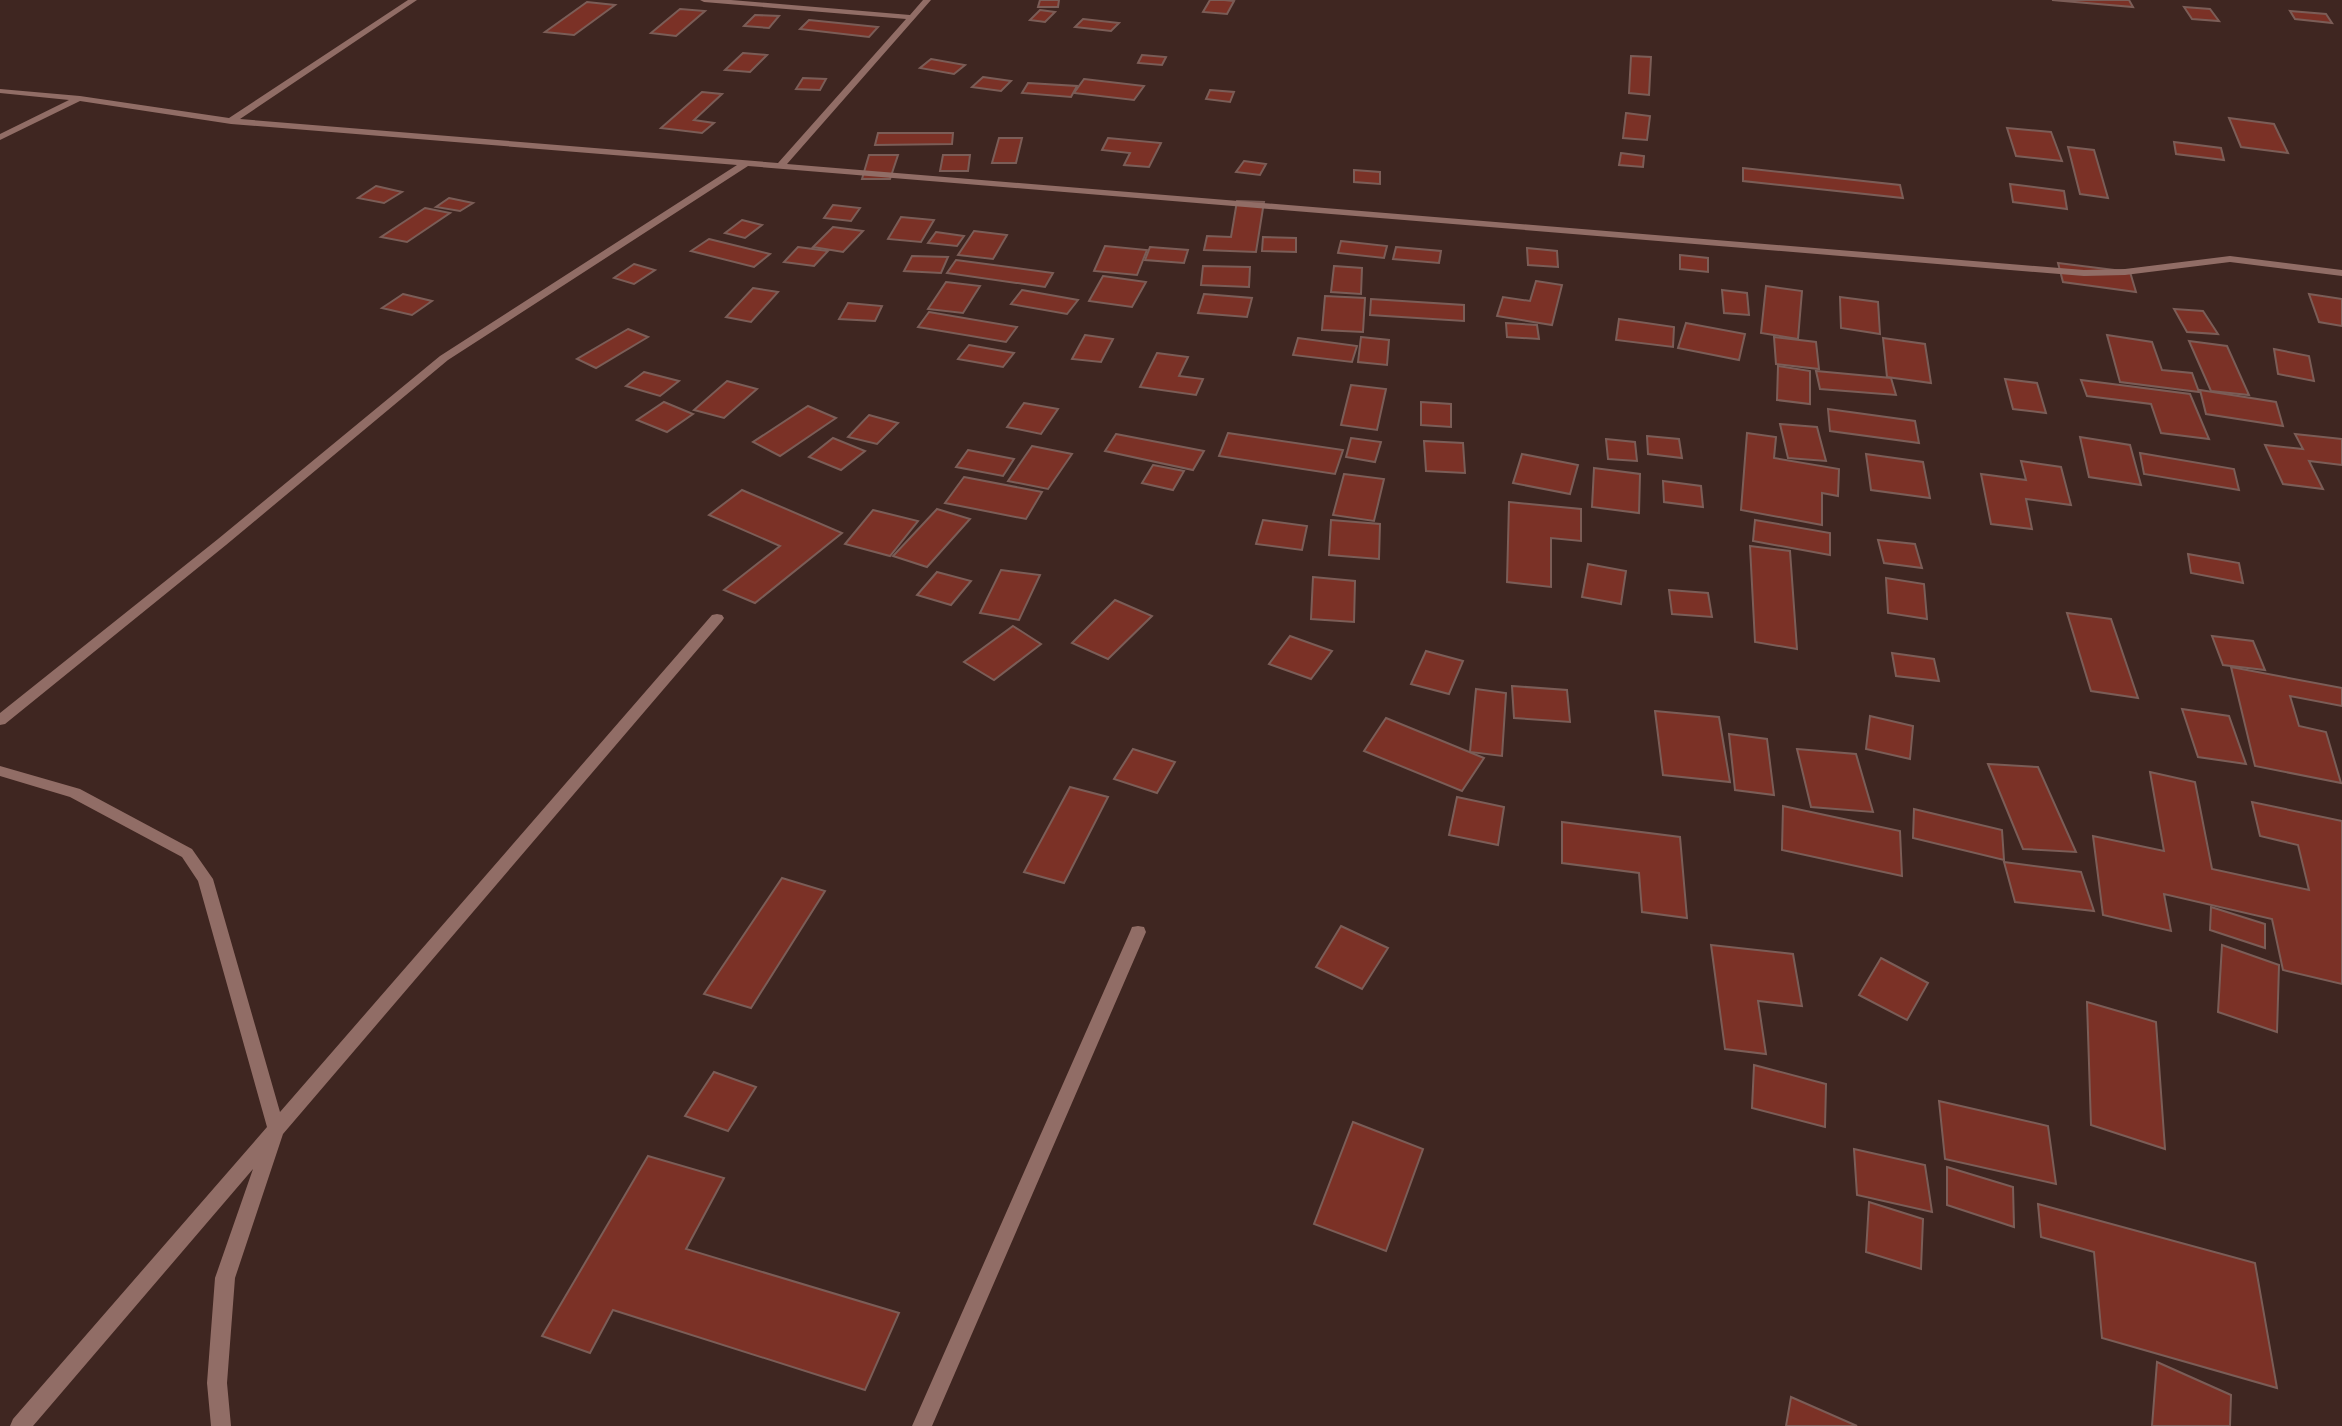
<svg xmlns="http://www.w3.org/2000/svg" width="2342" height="1426" viewBox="0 0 2342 1426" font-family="'Open Sans',sans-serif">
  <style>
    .building { fill: #7b3126; stroke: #7b5d57; stroke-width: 2 }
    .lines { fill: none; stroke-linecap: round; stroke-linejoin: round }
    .street { fill: #916d66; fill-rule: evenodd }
  </style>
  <rect width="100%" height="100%" fill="#3f2621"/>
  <g class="building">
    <polygon points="1040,0 1059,0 1058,7 1038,7"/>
    <polygon points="1210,0 1224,0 1234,1 1227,14 1203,12"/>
    <polygon points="2052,0 2129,0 2133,7"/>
    <polygon points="587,2 615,5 574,35 545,32"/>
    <polygon points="2184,7 2210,9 2219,21 2192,19"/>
    <polygon points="680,9 705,11 676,36 651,33"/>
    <polygon points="1040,10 1055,12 1045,22 1030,20"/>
    <polygon points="2290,11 2326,14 2332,23 2295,19"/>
    <polygon points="755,15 779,16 769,28 744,26"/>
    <polygon points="1083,19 1119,23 1111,31 1075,27"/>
    <polygon points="809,20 878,27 869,37 800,29"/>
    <polygon points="743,53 767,55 750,72 725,70"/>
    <polygon points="1142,55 1166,57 1162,65 1138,63"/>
    <polygon points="1631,56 1651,57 1649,95 1629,93"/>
    <polygon points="931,59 965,65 954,74 920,68"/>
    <polygon points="983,77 1011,81 1001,91 972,87"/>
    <polygon points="803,78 826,79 820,90 796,89"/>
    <polygon points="1084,79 1144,86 1134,100 1074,93"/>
    <polygon points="1028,83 1077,86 1071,97 1022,93"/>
    <polygon points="1210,90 1234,92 1230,102 1206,99"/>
    <polygon points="702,92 722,94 694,120 714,123 702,133 661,128"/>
    <polygon points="1626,113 1650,116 1647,140 1623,138"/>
    <polygon points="2229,118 2274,124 2288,153 2241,147"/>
    <polygon points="2007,128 2051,132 2062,161 2016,156"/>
    <polygon points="878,133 953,133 952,144 875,145"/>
    <polygon points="999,138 1022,138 1016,163 992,163"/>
    <polygon points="1108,138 1161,143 1149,167 1124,165 1130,153 1102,150"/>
    <polygon points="2174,142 2221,148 2224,160 2176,154"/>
    <polygon points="2068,147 2094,150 2108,198 2080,194"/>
    <polygon points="1621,153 1644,156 1643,167 1619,165"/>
    <polygon points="869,155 898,155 890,179 862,179"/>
    <polygon points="943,155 970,155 968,171 940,171"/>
    <polygon points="1244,161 1266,164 1260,175 1236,172"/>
    <polygon points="1743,168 1900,185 1903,198 1743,181"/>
    <polygon points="1354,170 1380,172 1380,184 1354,182"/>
    <polygon points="2010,184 2064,191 2067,209 2013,202"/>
    <polygon points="376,186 402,192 384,203 358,198"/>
    <polygon points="449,198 473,203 460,211 436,207"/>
    <polygon points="1237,201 1264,202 1256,252 1204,250 1207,236 1231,237"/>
    <polygon points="833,205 860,208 851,221 824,218"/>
    <polygon points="425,208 450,213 407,242 381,237"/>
    <polygon points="901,217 934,220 921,242 888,239"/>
    <polygon points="742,220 762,225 745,238 725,233"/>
    <polygon points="833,227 863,231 843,252 813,247"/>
    <polygon points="974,231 1007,235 993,259 958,255"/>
    <polygon points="936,232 964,236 957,246 928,243"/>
    <polygon points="1263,237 1296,238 1296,252 1262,251"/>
    <polygon points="709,239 770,254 754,267 691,251"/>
    <polygon points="1341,241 1387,246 1384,258 1338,253"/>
    <polygon points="1105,246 1147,250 1137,275 1094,271"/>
    <polygon points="798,247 828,251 814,266 784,262"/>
    <polygon points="1150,247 1188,250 1184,263 1145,260"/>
    <polygon points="1396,247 1441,251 1439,263 1393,259"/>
    <polygon points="1527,248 1557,251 1558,267 1528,265"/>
    <polygon points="1680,255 1708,258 1708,272 1680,269"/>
    <polygon points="912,256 948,257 941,273 904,271"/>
    <polygon points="956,260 1053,273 1045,287 947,273"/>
    <polygon points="2058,263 2130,272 2136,292 2063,282"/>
    <polygon points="634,264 655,270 634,284 614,278"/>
    <polygon points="1203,266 1250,267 1249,287 1201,285"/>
    <polygon points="1334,266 1362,268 1361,294 1331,292"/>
    <polygon points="1103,276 1146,282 1132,307 1089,301"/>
    <polygon points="1536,281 1562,285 1552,325 1497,316 1503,297 1530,301"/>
    <polygon points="946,282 980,286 963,313 928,309"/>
    <polygon points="1766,286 1802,291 1798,339 1761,333"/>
    <polygon points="753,288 778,292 751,322 726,317"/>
    <polygon points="1022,290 1078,300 1067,314 1011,304"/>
    <polygon points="1722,290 1747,293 1749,315 1724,313"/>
    <polygon points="403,294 432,301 412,315 382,308"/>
    <polygon points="1204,294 1252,298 1247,317 1198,313"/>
    <polygon points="2309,294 2342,299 2342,326 2319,322"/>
    <polygon points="1325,296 1365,298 1363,332 1322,330"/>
    <polygon points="1840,297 1878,302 1880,334 1841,328"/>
    <polygon points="1371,299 1464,305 1464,321 1370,315"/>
    <polygon points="848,303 882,306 875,321 839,319"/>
    <polygon points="2174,309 2203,311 2218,334 2187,332"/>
    <polygon points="929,312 1017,327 1006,342 918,327"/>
    <polygon points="1619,319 1674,327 1673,347 1616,340"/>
    <polygon points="1506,323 1537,325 1539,339 1507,337"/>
    <polygon points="1686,323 1745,334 1739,360 1678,348"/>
    <polygon points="628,329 648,337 596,368 577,359"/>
    <polygon points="1085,335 1113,339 1101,362 1072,359"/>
    <polygon points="2107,335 2152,342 2162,370 2192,373 2199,392 2120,382"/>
    <polygon points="1361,337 1389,340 1387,365 1358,362"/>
    <polygon points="1774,337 1816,342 1819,369 1776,364"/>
    <polygon points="1298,338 1357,346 1352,362 1293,355"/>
    <polygon points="1883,338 1925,344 1931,383 1887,377"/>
    <polygon points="2189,341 2227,346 2249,395 2211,391"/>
    <polygon points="969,345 1014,353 1003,367 958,359"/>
    <polygon points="2274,349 2309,356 2314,381 2278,374"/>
    <polygon points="1157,353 1188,357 1179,376 1203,379 1196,395 1140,387"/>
    <polygon points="1778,366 1810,371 1810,404 1777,400"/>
    <polygon points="1816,371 1891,378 1896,395 1820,389"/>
    <polygon points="644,372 679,381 660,396 626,386"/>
    <polygon points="2005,379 2037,383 2046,413 2013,409"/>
    <polygon points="2081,380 2190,394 2209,439 2161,433 2151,404 2087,396"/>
    <polygon points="727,381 757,389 724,418 694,410"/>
    <polygon points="1351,385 1386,389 1377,430 1341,425"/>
    <polygon points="2200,390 2276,402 2283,426 2206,414"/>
    <polygon points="664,402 693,414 667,432 637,420"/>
    <polygon points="1421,402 1451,404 1451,427 1421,425"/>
    <polygon points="1024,403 1058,409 1041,434 1007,427"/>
    <polygon points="808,406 836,418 780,456 753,442"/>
    <polygon points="1828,409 1915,421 1919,443 1830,431"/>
    <polygon points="869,415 898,423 877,444 848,437"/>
    <polygon points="1780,424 1817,427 1826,461 1788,458"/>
    <polygon points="1228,433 1343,450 1335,474 1219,456"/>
    <polygon points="1747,433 1776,437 1774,458 1839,469 1838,496 1822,493 1822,525 1741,510"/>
    <polygon points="1116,434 1204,451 1193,470 1105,451"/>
    <polygon points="2295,434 2342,439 2342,465 2309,461 2323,489 2283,484 2265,445 2303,449"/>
    <polygon points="1647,436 1679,439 1682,458 1648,454"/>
    <polygon points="2080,437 2130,445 2141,485 2089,477"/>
    <polygon points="833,438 865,451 841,470 809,457"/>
    <polygon points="1351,438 1381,442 1375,462 1346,457"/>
    <polygon points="1606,439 1635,442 1637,461 1608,459"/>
    <polygon points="1424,441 1463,443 1465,473 1426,471"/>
    <polygon points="1032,446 1072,454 1048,489 1008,481"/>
    <polygon points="968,450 1014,459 1003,476 956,467"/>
    <polygon points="2140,453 2234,469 2239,490 2144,474"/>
    <polygon points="1522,454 1578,465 1570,494 1513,483"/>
    <polygon points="1866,454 1923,462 1930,498 1871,490"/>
    <polygon points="2021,461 2061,467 2071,505 2026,499 2032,529 1991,524 1981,474 2026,480"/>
    <polygon points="1153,465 1184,471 1173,490 1142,483"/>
    <polygon points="1594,468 1640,474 1639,513 1592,507"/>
    <polygon points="1344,474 1384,479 1374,521 1333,515"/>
    <polygon points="964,477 1042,492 1026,519 945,503"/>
    <polygon points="1663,481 1701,486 1703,507 1664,502"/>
    <polygon points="742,490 842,533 755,603 724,590 780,546 709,515"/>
    <polygon points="1509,502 1581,509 1581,541 1551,538 1551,587 1507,582"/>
    <polygon points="937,509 970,519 927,567 893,556"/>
    <polygon points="873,510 918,521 890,556 845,544"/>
    <polygon points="1263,520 1307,526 1302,550 1256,544"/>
    <polygon points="1331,520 1380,524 1379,559 1329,555"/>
    <polygon points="1755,520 1830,533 1830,555 1753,541"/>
    <polygon points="1878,540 1915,544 1922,568 1884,563"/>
    <polygon points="1750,546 1790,551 1797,649 1755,642"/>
    <polygon points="2188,554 2239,563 2243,583 2191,573"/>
    <polygon points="1588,564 1626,571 1621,604 1582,597"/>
    <polygon points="1001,570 1040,575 1019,620 980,613"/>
    <polygon points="937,572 971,581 951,605 917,595"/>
    <polygon points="1313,577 1355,581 1354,622 1311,619"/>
    <polygon points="1886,578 1924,584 1927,619 1888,613"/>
    <polygon points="1669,590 1708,593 1712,617 1672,614"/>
    <polygon points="1115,600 1152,616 1108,659 1072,643"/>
    <polygon points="2067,613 2111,619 2138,698 2091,691"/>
    <polygon points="1013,626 1041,644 994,680 964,662"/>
    <polygon points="1290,636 1332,651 1311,679 1269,664"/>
    <polygon points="2212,636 2253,641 2265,670 2223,665"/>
    <polygon points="1426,651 1463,661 1449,694 1411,684"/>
    <polygon points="1892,653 1934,659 1939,681 1896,676"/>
    <polygon points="2231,667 2342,688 2342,706 2290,696 2299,726 2326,732 2341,783 2255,766"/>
    <polygon points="1512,686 1567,690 1570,722 1514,718"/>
    <polygon points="1476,689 1506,693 1502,756 1470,752"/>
    <polygon points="2182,709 2229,716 2246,764 2198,757"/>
    <polygon points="1655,711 1719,717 1730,782 1663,775"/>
    <polygon points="1870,716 1913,726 1910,759 1866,749"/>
    <polygon points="1386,718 1484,758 1462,791 1364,751"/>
    <polygon points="1729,734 1767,739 1774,795 1735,790"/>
    <polygon points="1133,749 1175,762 1157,793 1114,779"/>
    <polygon points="1797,749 1856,754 1873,812 1811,807"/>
    <polygon points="1988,764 2038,767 2076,852 2023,849"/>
    <polygon points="2150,772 2195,782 2212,869 2309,890 2298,845 2260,836 2252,802 2342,821 2342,984 2283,970 2272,919 2164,894 2171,931 2103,915 2093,836 2164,851"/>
    <polygon points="1070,787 1108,797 1064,883 1024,872"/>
    <polygon points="1457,797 1504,807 1498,845 1449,835"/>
    <polygon points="1783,806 1900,831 1902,876 1782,850"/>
    <polygon points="1914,809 2002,830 2004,860 1913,838"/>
    <polygon points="1562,822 1680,837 1687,918 1642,912 1639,873 1562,863"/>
    <polygon points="2004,862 2081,872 2094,911 2015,902"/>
    <polygon points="782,878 825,891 751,1008 704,994"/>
    <polygon points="2211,907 2265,924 2265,948 2210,930"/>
    <polygon points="1341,926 1388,948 1362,989 1316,967"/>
    <polygon points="1711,945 1793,954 1802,1006 1758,1001 1766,1054 1725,1049"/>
    <polygon points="2222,945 2279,965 2277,1032 2218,1012"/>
    <polygon points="1881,958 1928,983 1907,1020 1859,995"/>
    <polygon points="2087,1002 2156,1022 2165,1149 2091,1125"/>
    <polygon points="1754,1065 1826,1084 1825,1127 1752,1108"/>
    <polygon points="714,1072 756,1087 728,1131 685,1116"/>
    <polygon points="1939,1101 2048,1126 2056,1184 1945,1159"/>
    <polygon points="1353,1122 1423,1149 1386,1251 1314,1224"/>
    <polygon points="1854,1149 1925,1165 1932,1212 1857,1195"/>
    <polygon points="648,1156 724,1178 686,1249 899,1313 865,1390 613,1310 590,1353 542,1336"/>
    <polygon points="1947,1167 2013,1187 2014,1227 1947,1205"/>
    <polygon points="1869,1202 1923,1219 1921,1269 1866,1252"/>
    <polygon points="2038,1204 2255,1263 2277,1388 2102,1338 2094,1252 2041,1237"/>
    <polygon points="2157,1362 2231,1395 2230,1426 2152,1426"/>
    <polygon points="1791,1397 1857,1426 1786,1426"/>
  </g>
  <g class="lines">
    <g class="street">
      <polygon points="408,0 417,0 240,119 778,163 906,19 704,2 700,0 731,0 910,15 923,0 931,0 787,164 2084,270 2125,269 2230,256 2342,270 2342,276 2230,262 2125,275 2084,276 748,166 448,360 226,545 5,724 0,725 0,713 218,539 440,356 737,165 231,124 80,101 0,140 0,134 69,100 0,93 0,89 80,96 229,118"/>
      <polygon points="717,614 722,615 724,618 722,621 283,1134 235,1278 227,1383 231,1426 211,1426 207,1383 215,1278 253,1169 33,1426 10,1426 13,1419 267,1127 198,881 182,857 70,797 0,776 0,766 80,789 192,849 213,879 280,1112 712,615"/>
      <polygon points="1138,926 1144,927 1146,932 932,1426 912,1426 1130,932 1132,927"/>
    </g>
  </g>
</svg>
